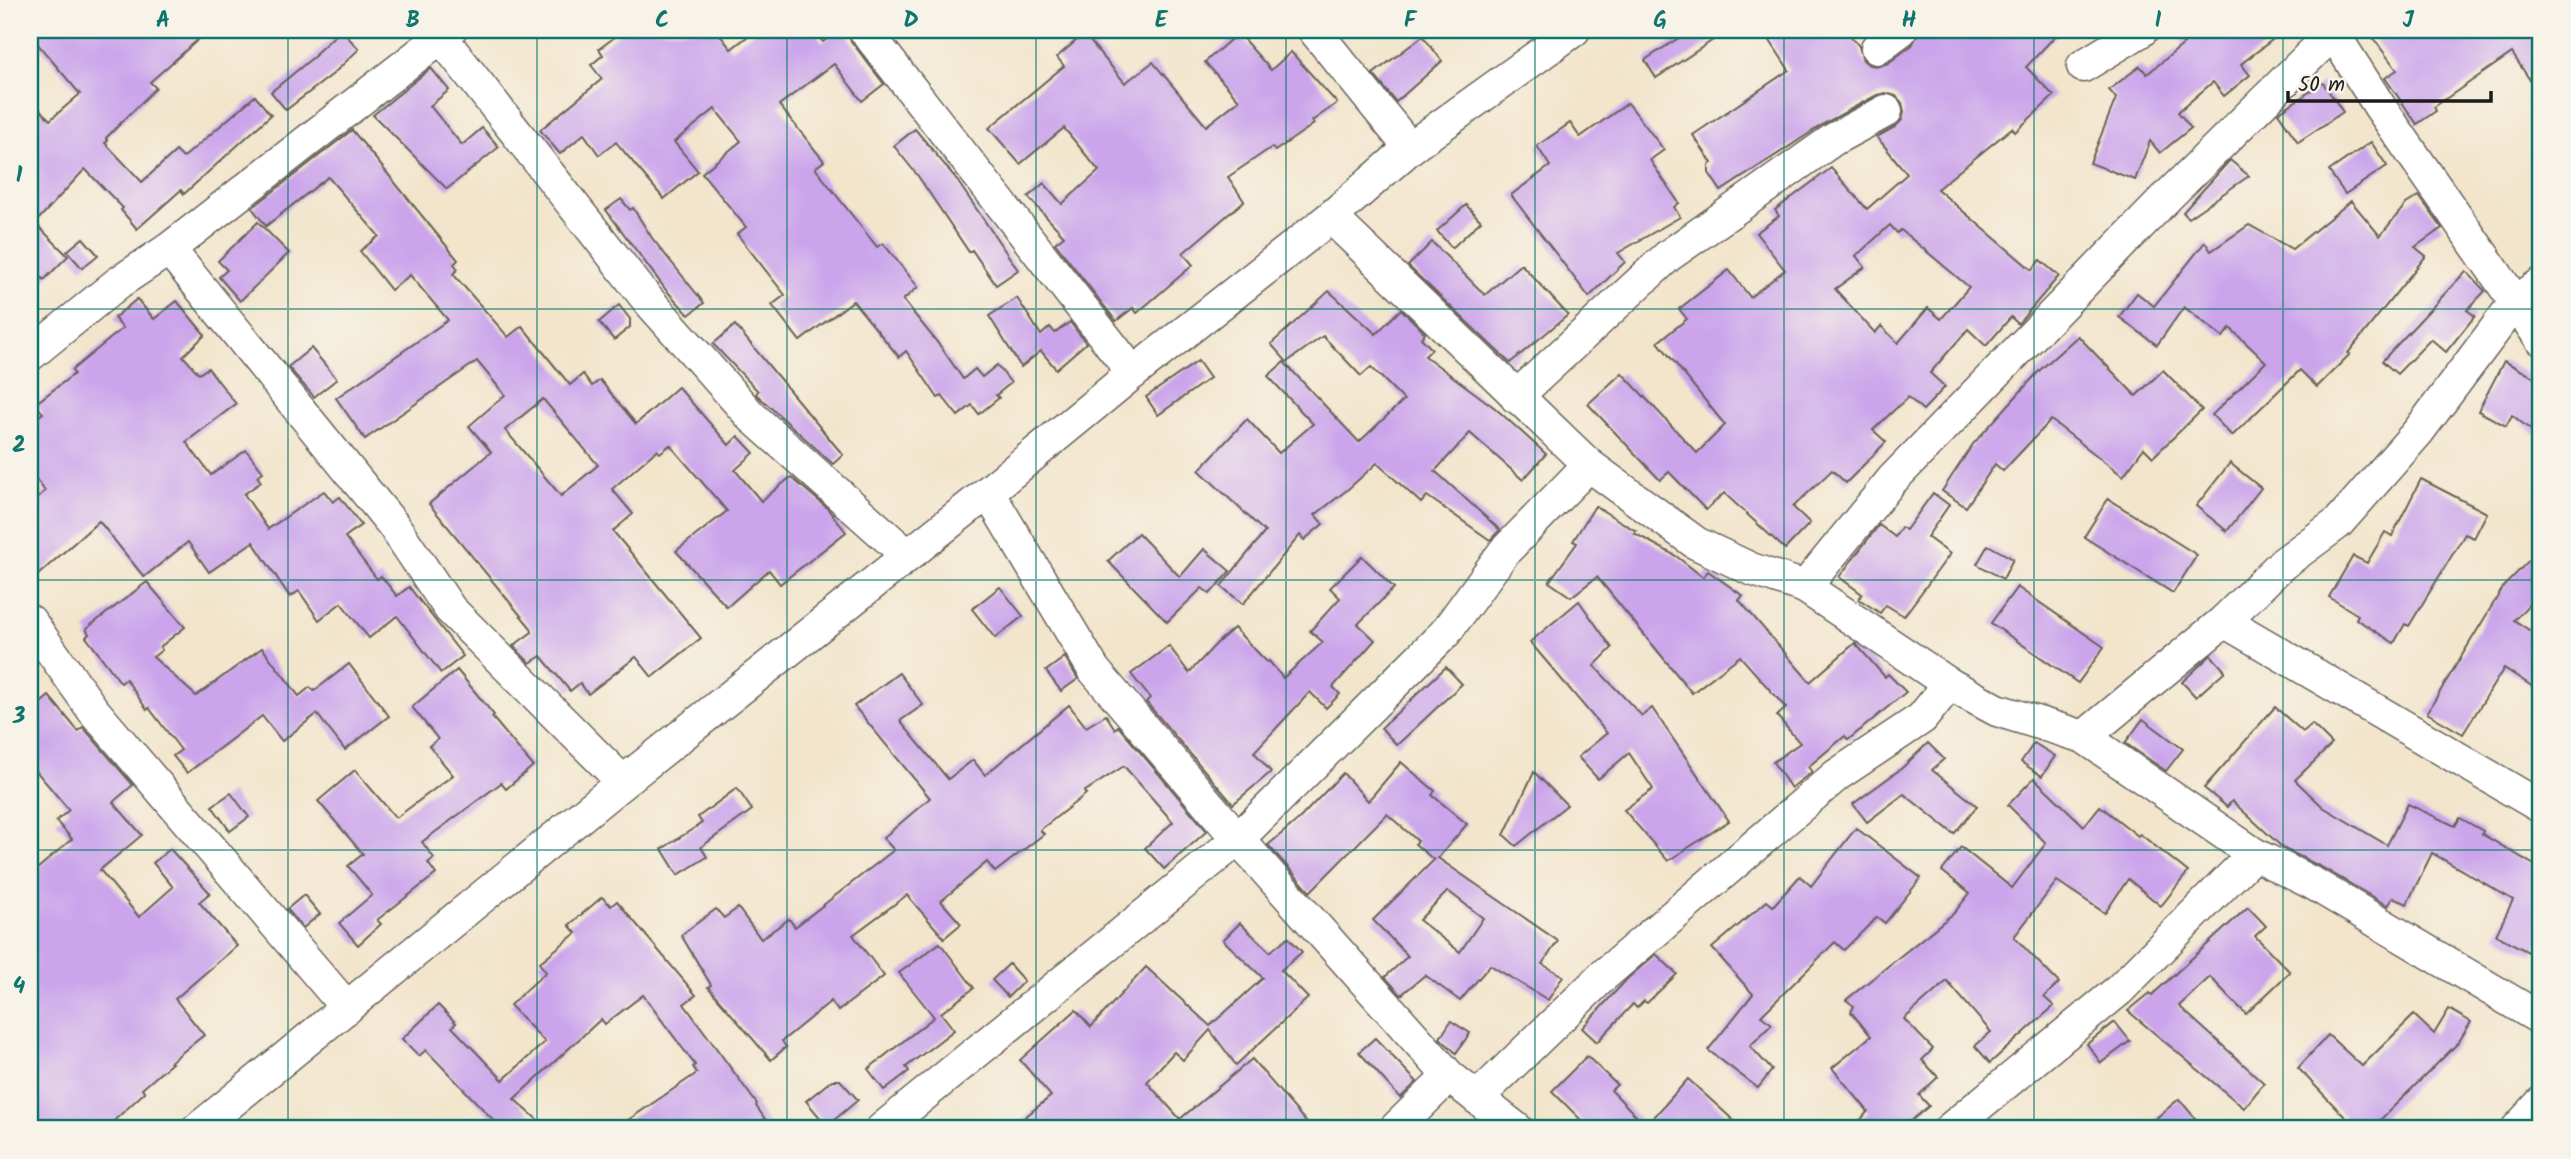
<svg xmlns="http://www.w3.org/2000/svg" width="2571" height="1159" viewBox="0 0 2571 1159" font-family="Kalam,sans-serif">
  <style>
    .building { fill: #cba4eb; fill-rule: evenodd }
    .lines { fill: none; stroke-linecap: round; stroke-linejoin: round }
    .street-casing { stroke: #67625a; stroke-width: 35 }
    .street { stroke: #fff; stroke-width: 32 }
    .grid { fill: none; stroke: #0f766e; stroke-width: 2; stroke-opacity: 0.55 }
    .neatline { fill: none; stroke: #0f766e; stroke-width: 2.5 }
    .grid-label { font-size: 23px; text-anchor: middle; font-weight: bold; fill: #0f766e }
  </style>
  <rect width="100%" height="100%" fill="#f7f3e8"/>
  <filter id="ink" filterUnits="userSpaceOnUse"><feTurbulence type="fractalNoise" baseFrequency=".0143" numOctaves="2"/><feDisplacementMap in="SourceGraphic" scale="14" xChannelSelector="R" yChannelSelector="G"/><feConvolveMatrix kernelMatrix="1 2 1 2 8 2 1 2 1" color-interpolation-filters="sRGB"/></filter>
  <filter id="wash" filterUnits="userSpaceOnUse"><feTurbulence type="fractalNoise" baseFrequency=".00686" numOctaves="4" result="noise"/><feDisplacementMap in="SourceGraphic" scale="28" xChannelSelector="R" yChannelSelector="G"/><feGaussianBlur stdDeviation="1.57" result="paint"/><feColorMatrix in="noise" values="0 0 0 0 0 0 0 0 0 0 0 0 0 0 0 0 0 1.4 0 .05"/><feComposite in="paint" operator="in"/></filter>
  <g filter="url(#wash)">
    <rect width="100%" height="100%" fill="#f2e5cc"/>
    <g id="blocks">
      <g class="building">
        <polygon points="30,30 209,30 150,82 156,88 106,138 108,141 105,143 142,182 176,151 183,158 255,96 271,115 184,194 181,190 137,229 121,210 123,208 85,169 35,223 68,256 44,280 30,266 30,99 50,120 80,94 30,35"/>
        <polygon points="341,30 359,49 333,74 286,110 271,92 316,55 315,54"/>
        <polygon points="624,30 716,30 731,49 756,30 813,30 823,42 839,30 847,30 851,41 884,84 862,101 834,64 779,105 824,161 815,168 877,247 883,243 918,287 903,300 941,347 963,379 975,369 982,377 997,365 1011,383 996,395 999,398 979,414 972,405 958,416 942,396 938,398 906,351 899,357 853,301 800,341 772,305 785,295 737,234 746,227 702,173 741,141 715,109 674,142 698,171 664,199 616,142 599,155 584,134 560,154 540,130 602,79 591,65 603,55 599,49"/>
        <polygon points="1691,30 1728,30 1656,78 1645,60"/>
        <path d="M1763 30H1846L1859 46 1863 60 1869 65 1879 66 1888 63 1912 45 1920 30H2061L2026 67 2054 96 2015 132 2012 128 1937 189 2032 270 2040 260 2059 276 2018 324 2011 317 1986 346 1968 329 1930 373 1945 387 1923 410 1908 397 1873 430 1886 442 1846 483 1832 470 1793 507 1810 523 1785 549 1724 493 1706 510 1669 472 1660 480 1588 404 1622 373 1697 453 1725 425 1658 342 1687 319 1679 309 1729 270 1750 297 1785 270 1756 233 1779 216 1775 210 1831 168 1867 209 1907 174 1877 137 1895 127 1902 120 1904 112 1902 103 1896 96 1886 93 1877 95 1825 123 1721 191 1709 173V165L1712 163 1693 135 1789 70ZM1890 225 1897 233 1901 230 1969 287 1941 319 1928 308 1898 343 1881 326 1875 333 1835 289 1865 267 1856 256Z"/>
        <polygon points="2193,30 2285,30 2241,64 2250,75 2224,96 2213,82 2178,112 2191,128 2160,153 2150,141 2135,180 2090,163 2116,98 2109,90 2140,66 2147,74 2184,44 2180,40"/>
        <polygon points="2367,30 2541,30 2541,33 2537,36 2541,43 2541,97 2512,53 2434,107 2436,111 2417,124 2385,78 2397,70"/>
        <polygon points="1238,33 1271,70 1291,52 1337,103 1312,121 1314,124 1275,151 1272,147 1228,177 1244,201 1183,253 1193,265 1137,313 1133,308 1116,321 1055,243 1064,236 1028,197 1044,183 1062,204 1099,171 1064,128 1020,164 989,128 1064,66 1057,57 1084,34 1125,83 1153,62 1206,126 1239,100 1205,62"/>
        <polygon points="1423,36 1442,61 1396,102 1373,74"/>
        <polygon points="431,68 449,90 430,106 462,145 482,128 499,147 447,189 373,115"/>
        <polygon points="2323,83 2343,112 2298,142 2278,113"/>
        <polygon points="1628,103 1664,150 1650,160 1679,203 1674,207 1680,217 1618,253 1625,262 1589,297 1511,195 1550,166 1537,146 1570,123 1580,137"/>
        <polygon points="915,129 954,176 1018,270 996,285 972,250 969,252 918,176 894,146"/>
        <path d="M352 130 458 260 454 264 458 269 453 274 508 337 522 326 570 385 583 374 592 386 600 380 636 424 678 387 729 445 738 436 754 453 735 470 761 501 791 477 827 508 846 532 780 584 769 570 727 607 676 551 727 511 670 445 660 453 657 450 612 489 633 514 613 531 701 638 652 677 636 657 588 694 580 683 570 691 541 656 530 663 513 646 532 632 531 628 429 504 491 452 469 426 505 395 477 361 365 439 336 398 448 320 410 275 391 290 360 251 379 236 328 177 266 226 252 208ZM543 399 598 465 561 496 505 430Z"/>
        <polygon points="2371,142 2387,166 2345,194 2329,171"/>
        <polygon points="2230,160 2249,176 2188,218 2183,212"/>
        <polygon points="2419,196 2442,228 2415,247 2426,256 2348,353 2350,354 2317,387 2300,370 2232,436 2212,415 2266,362 2230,328 2223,337 2184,307 2157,345 2119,317 2137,293 2154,306 2205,242 2211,251 2249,225 2292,249 2351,201 2380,236 2406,204"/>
        <polygon points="621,199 630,210 633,208 652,238 704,303 689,315 666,290 606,210"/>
        <polygon points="1466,205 1481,221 1452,248 1437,231"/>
        <polygon points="258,222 289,253 240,301 219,277 227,270 218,261"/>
        <polygon points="83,238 98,255 82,268 67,251"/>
        <polygon points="1432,242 1485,295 1521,264 1568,315 1510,363 1408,266"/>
        <polygon points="2466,271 2485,291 2467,310 2475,316 2446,352 2431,339 2397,374 2382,361"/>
        <polygon points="1329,291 1376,334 1401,309 1425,333 1421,338 1432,349 1425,356 1495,408 1546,454 1523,480 1470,433 1435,471 1500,530 1490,540 1427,496 1421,503 1377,463 1347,490 1315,515 1323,524 1304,540 1300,535 1243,604 1221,586 1265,532 1199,470 1247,419 1279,453 1313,424 1268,376 1284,362 1359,442 1404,400 1371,367 1361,376 1323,336 1287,362 1271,344"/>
        <polygon points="1017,298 1041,335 1050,327 1055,333 1070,322 1086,343 1056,369 1041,351 1021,367 989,316"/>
        <polygon points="137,299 154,319 177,301 205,335 183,356 199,374 208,368 236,404 186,442 211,475 246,450 263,472 257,476 261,482 244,494 268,529 324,491 333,502 340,497 361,525 345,537 377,579 381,576 397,596 409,587 463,656 441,673 397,616 369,638 341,603 319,620 299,591 290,597 253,542 209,572 188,542 144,577 99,521 30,582 30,505 45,491 30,471 30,423 43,413 35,404 74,374 72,370 123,328 114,318"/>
        <polygon points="619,305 630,319 630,327 614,340 599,322"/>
        <polygon points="735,325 843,455 833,464 757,395 756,394 758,391 713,344"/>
        <polygon points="2078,336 2136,396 2163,370 2202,410 2153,457 2144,448 2123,476 2051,420 2003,471 1995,464 1966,507 1942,491 1973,444 2040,370"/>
        <polygon points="311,348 337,379 314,397 288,367"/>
        <polygon points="1198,361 1210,378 1158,415 1146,397"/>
        <polygon points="2504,361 2541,381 2541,438 2512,415 2506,426 2478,411"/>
        <polygon points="2230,463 2261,488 2227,531 2196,506"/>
        <polygon points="2421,479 2487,513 2474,538 2465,534 2409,626 2405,624 2394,643 2356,619 2358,615 2329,597 2353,556 2367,563 2385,532 2392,536"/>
        <polygon points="1933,493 1949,505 1927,537 1950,554 1904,616 1886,605 1880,613 1859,599 1862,594 1839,577 1879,525 1895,537 1901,527 1906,530"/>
        <polygon points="2108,499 2197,555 2173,593 2084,537"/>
        <polygon points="1595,506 1636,531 1634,533 1676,556 1703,577 1708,571 1743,596 1739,600 1810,682 1855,643 1885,677 1888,674 1906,692 1848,740 1845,736 1808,767 1812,772 1791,788 1773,762 1800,743 1777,716 1786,708 1740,656 1692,693 1597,577 1571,597 1549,582 1577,543 1573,541"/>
        <polygon points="1138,533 1180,577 1204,549 1230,571 1210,594 1202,588 1167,622 1108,561"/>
        <polygon points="1988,545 2013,559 2003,579 1977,564"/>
        <polygon points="2541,548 2541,592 2514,620 2541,638 2541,692 2504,668 2463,734 2427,713 2504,586"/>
        <polygon points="1362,556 1394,588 1358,624 1375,640 1333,687 1340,694 1326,708 1310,692 1254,752 1271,772 1233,804 1146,702 1150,698 1131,674 1169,646 1189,673 1217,643 1234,628 1267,662 1269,661 1283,678 1323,642 1310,631 1340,598 1330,588"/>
        <polygon points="147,582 185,627 160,647 162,650 153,657 196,696 262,648 299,696 310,687 314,691 349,664 389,716 345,750 317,714 282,741 262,716 187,773 173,756 181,750 149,708 147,710 126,679 121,683 86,637 89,634 86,629"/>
        <polygon points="1000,587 1023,616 995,638 972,609"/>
        <polygon points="2017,587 2104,647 2078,683 1991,623"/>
        <polygon points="1579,601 1612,648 1594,666 1642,716 1652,708 1729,821 1668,861 1624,810 1653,789 1629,753 1598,779 1578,757 1607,733 1530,642"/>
        <polygon points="2211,655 2225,671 2196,697 2182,682"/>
        <polygon points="1065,657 1078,679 1061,691 1046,671"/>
        <polygon points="1446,667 1462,684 1397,745 1381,728"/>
        <polygon points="457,670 494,715 492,717 533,766 506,789 501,783 422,842 434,858 428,863 436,874 377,920 381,924 358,945 339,923 372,895 348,866 363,854 318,801 355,770 396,818 453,775 429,746 438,739 412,707"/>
        <polygon points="899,673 923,705 900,721 948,779 973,760 985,775 1069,705 1086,727 1106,715 1115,729 1118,726 1207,831 1164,869 1145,848 1173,822 1124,766 1084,792 1086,794 1040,830 1044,834 995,872 987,862 941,901 961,924 944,938 907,895 853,935 884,976 838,1011 831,1001 782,1041 786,1047 771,1060 708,987 711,985 681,935 716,909 724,918 738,908 761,939 789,919 795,927 894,850 883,838 930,798 854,706"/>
        <polygon points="49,696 78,731 83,727 133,785 113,802 142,835 100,870 139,917 173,887 153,863 170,849 210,893 199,902 237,946 175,999 204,1035 170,1062 172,1063 142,1089 145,1092 105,1129 30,1129 30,875 72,839 56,821 69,810 30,764 30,712"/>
        <polygon points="2275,707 2303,732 2312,724 2332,744 2295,780 2323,807 2387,845 2408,804 2455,826 2460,818 2483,831 2482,834 2541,869 2541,936 2532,954 2496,935 2513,900 2432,853 2407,904 2393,897 2388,906 2323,868 2283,848 2232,801 2227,807 2204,788"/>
        <polygon points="2143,719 2183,749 2166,771 2125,743"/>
        <polygon points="1928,743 1944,759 1932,770 1977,806 1954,834 1904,794 1867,822 1853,804 1902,768"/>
        <polygon points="2034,743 2055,756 2042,776 2021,762"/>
        <path d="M1401 762 1435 791 1432 795 1467 824 1438 858 1558 941 1542 964 1563 976 1548 1000 1490 965 1460 1001 1425 975 1401 995 1385 977 1408 956 1373 920 1434 860 1415 844 1418 841 1387 814 1310 892 1268 845 1299 819 1343 773 1368 801ZM1448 891 1483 918 1460 952 1419 920Z"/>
        <polygon points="1534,772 1567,805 1516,846 1504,835"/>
        <polygon points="2034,778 2084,826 2100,806 2138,836 2140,834 2188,872 2161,906 2128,879 2105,913 2057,881 2014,937 2059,983 2044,997 2054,1006 1990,1063 1975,1046 1991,1032 1947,981 1904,1019 1933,1049 1922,1060 1938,1077 1919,1095 1929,1106 1901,1129 1853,1129 1868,1111 1832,1068 1871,1036 1851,1012 1854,1006 1846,1000 1954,913 1970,893 1942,871 1961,847 2012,888 2046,843 2008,805"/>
        <polygon points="737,788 752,810 701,847 707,857 678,875 662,849 702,823 698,817"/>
        <polygon points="231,793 249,817 230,831 212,806"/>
        <polygon points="1856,828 1921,878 1885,923 1877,917 1844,950 1835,942 1761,1016 1772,1024 1750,1046 1772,1070 1758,1088 1708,1050 1753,994 1712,948 1767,901 1773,906 1800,876 1811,886"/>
        <polygon points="304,895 320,914 303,928 287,909"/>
        <polygon points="602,897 611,906 617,901 696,995 684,1004 757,1104 756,1106 772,1129 615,1129 697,1073 693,1067 695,1065 643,995 605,1024 601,1019 514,1099 548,1129 502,1129 426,1050 419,1056 402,1039 438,1005 456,1023 452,1027 503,1080 545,1042 510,1005 546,972 539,963 576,933 569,925"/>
        <polygon points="2248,907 2266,926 2255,936 2290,972 2246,1014 2210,977 2179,1006 2264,1083 2244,1108 2128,1011 2150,993 2152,995"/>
        <polygon points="1240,923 1270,952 1288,937 1302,952 1281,970 1308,998 1236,1065 1210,1030 1183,1060 1174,1052 1147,1082 1180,1119 1252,1059 1312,1129 1010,1129 1051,1096 1020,1060 1076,1010 1091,1027 1146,967 1210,1026 1263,978 1223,940"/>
        <polygon points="940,943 974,988 941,1013 954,1030 906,1067 909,1071 884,1090 868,1069 934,1017 899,973"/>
        <polygon points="1656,954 1677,974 1647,1003 1644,1001 1637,1008 1633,1004 1597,1042 1582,1028 1628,978"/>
        <polygon points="1009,964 1024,981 1008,997 992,980"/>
        <polygon points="2449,1009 2471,1022 2458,1043 2371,1129 2330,1129 2345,1117 2298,1068 2328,1035 2362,1066 2414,1015 2434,1034"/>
        <polygon points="1451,1021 1470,1033 1456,1053 1440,1038"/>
        <polygon points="2115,1022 2130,1041 2101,1063 2087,1044"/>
        <polygon points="1375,1038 1417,1082 1400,1098 1359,1052"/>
        <polygon points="1587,1056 1617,1085 1611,1090 1646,1126 1688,1079 1743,1129 1590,1129 1552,1091"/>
        <polygon points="832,1080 840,1080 858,1100 827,1126 806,1101"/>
        <polygon points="2179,1099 2204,1129 2143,1129"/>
      </g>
    </g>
  </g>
  <g filter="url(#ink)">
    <use href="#blocks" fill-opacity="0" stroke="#67625a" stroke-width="2"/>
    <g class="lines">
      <g class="street-casing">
        <g id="street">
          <polyline points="865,30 1133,373"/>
          <polyline points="1314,30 1410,148"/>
          <polyline points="2331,30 2380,107 2541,339"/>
          <polyline points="441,37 647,299 751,416 907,555"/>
          <polyline points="1877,48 1901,30"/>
          <polyline points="2083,66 2142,30"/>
          <polyline points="1331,217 1589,465 1696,543 1751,569 1805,587"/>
          <polyline points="169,249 394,526 450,609 623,782"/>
          <polyline points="30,355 118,283 169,249 450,30"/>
          <polyline points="1516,397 1668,256 1834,139 1886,111"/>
          <polyline points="988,492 1094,670 1238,839 1449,1076 1517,1129"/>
          <polyline points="30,621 93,710 347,1008"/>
          <polyline points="2224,621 2541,807"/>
          <polyline points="1949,684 1805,587 1892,480 2167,197 2333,33"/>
          <polyline points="2084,737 2224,621 2281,565 2338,523 2418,432 2515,303 2541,284"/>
          <polyline points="1477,1098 1603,976 1837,775 1922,718 1949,684 1997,710 2084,737 2254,854"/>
          <polyline points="198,1129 623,782 988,492 1133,373 1331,217 1410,148 1574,30"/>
          <polyline points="882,1129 1238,839 1445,633 1504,552 1589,465"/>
          <polyline points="1395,1129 1449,1076"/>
          <polyline points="1950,1129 2119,990 2254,854 2314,884 2541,1019"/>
          <polyline points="2517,1129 2541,1103"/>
        </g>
      </g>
      <use href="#street" class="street"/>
    </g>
  </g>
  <path class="grid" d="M288 30V1129M537 30V1129M787 30V1129M1036 30V1129M1286 30V1129M1535 30V1129M1784 30V1129M2034 30V1129M2283 30V1129M30 309H2541M30 580H2541M30 850H2541"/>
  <rect width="2571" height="1159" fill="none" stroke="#f7f3e8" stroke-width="77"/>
  <path d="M2288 91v10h203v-10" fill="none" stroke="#1c1c1c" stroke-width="3.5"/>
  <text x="2298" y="91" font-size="21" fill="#1c1c1c" stroke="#f7f3e8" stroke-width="5" paint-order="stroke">50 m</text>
  <rect x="38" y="38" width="2494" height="1082" class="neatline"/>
  <g class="grid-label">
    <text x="163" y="27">A</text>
    <text x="413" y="27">B</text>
    <text x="662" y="27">C</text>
    <text x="911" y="27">D</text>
    <text x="1161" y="27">E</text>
    <text x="1410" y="27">F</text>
    <text x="1660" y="27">G</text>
    <text x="1909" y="27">H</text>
    <text x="2158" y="27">I</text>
    <text x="2408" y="27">J</text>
    <text x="19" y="182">1</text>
    <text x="19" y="452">2</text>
    <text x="19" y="723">3</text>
    <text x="19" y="993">4</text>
  </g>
</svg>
